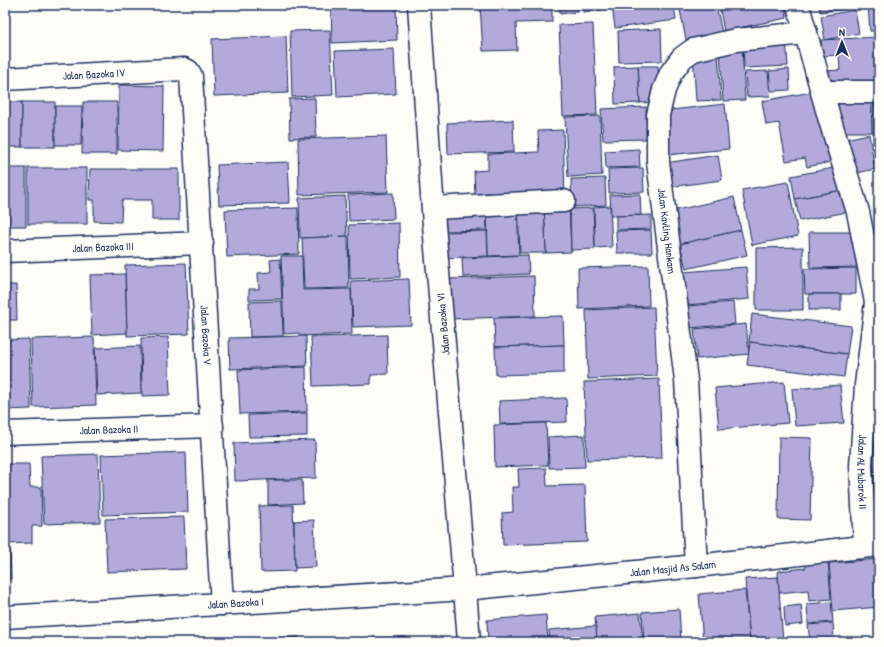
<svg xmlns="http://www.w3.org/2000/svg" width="884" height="647" viewBox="0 0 884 647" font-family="'Patrick Hand',sans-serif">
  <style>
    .building { fill: #b3aadb; stroke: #1b2f5e }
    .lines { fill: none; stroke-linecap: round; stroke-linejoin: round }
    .street-casing { stroke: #1b2f5e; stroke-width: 25 }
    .secondary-casing { stroke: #1b2f5e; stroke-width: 25 }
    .street { stroke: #fdfcf7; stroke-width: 22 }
    .secondary { stroke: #fdfcf7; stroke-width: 22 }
    .labels { text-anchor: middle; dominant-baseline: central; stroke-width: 3; stroke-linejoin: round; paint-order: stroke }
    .street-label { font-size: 11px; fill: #1b2f5e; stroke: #fdfcf7 }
  </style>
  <rect width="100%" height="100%" fill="#fdfcf7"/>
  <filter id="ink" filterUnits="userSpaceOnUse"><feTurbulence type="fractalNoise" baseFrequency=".025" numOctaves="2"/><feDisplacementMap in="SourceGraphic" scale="8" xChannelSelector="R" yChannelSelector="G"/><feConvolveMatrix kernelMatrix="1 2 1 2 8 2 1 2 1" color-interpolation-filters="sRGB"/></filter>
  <g filter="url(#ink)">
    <g class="building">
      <polygon points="331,5 396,5 397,40 332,43"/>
      <polygon points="480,5 552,5 552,22 516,23 517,50 483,51"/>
      <polygon points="559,5 577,5 578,12 560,14"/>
      <polygon points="582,5 608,5 609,9 583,12"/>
      <polygon points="612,5 674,5 676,20 615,28"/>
      <polygon points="679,5 716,5 722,33 686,40"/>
      <polygon points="719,5 785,5 787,18 724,31"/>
      <polygon points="819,5 849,5 849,9 820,12"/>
      <polygon points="868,5 879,5 879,31 870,31"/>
      <polygon points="855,10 859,33 825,40 821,16"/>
      <polygon points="593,24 597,115 563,116 559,25"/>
      <polygon points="661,29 662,61 619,62 618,31"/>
      <polygon points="330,30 333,95 292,97 290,31"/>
      <polygon points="286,36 288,93 214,96 212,39"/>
      <polygon points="879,37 879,85 828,88 826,71 840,70 839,55 822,56 821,40"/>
      <polygon points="786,39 788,66 744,68 743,41"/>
      <polygon points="742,47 745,100 723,101 720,49"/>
      <polygon points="394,49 396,94 337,97 335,51"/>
      <polygon points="718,53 721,100 696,101 693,54"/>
      <polygon points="638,66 658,66 660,102 640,103"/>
      <polygon points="638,66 640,103 615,104 614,67"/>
      <polygon points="789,69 790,90 771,91 769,71"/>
      <polygon points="768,71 770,96 747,97 745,72"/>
      <polygon points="119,85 164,86 163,151 118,150"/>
      <polygon points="817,91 830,162 807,167 805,158 786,161 779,123 766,125 762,101"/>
      <polygon points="315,98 316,137 290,138 289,99"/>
      <polygon points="838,99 871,99 872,132 839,132"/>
      <rect x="5" y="102" width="17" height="45"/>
      <rect x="22" y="102" width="33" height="45"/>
      <polygon points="83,102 117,102 117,154 82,154"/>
      <polygon points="725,104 729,149 666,155 662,111"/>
      <rect x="873" y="105" width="6" height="43"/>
      <polygon points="55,106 82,106 81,145 55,145"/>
      <polygon points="646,107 647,139 603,140 601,109"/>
      <polygon points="600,116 602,175 568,177 565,117"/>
      <polygon points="513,120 514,152 448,154 447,123"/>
      <polygon points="563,130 565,198 490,201 489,193 475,194 474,171 488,170 488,154 539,152 538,131"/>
      <polygon points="869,134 875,169 852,174 845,139"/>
      <polygon points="386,136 388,192 299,195 298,139"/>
      <polygon points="639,149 640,167 606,168 605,151"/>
      <polygon points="718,155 722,180 669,187 665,163"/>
      <polygon points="288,162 290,203 219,205 217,165"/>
      <polygon points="839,167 843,190 795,199 791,176"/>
      <rect x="5" y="168" width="21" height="58"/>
      <rect x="28" y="168" width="59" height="56"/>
      <polygon points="643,168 644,192 609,193 608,169"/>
      <polygon points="90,169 179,169 179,220 152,220 152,200 122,200 121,222 94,221 94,200 89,200"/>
      <polygon points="605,178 606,205 572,207 571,179"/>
      <polygon points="788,182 798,236 752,245 742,190"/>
      <polygon points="843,190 847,212 800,221 795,199"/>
      <polygon points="393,193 394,219 349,221 348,195"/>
      <polygon points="640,194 641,215 611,216 610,195"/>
      <polygon points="345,196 347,236 300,238 299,198"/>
      <polygon points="734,197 741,230 680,244 672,211"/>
      <polygon points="569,203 571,252 546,253 544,204"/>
      <polygon points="544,204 546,253 520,253 518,205"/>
      <polygon points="610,206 612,247 595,248 594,207"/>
      <polygon points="298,208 299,254 227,257 225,210"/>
      <polygon points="517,208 519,255 488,256 487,209"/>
      <polygon points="593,208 595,249 571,250 570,209"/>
      <polygon points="486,209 487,230 446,231 445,210"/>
      <polygon points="651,215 651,229 616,230 616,216"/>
      <polygon points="399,223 400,277 350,279 349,225"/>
      <polygon points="651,230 652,253 617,253 616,231"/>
      <polygon points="741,230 747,255 686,269 680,244"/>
      <polygon points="487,231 488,256 442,258 442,232"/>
      <polygon points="809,232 861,232 861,267 810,268"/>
      <polygon points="348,236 349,288 304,289 302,238"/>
      <polygon points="803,247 803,310 756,310 756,248"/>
      <polygon points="528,255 529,274 463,277 462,258"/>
      <polygon points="281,256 302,256 303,290 351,289 352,334 299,336 299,333 284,334"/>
      <polygon points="280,259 282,299 249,300 249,289 259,289 258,273 271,272 270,260"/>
      <polygon points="186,263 189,334 127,336 125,265"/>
      <polygon points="648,266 649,306 579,309 578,268"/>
      <polygon points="746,267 749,299 687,305 684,272"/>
      <polygon points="856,268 856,294 805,294 804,269"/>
      <polygon points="125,274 127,333 92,335 90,275"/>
      <polygon points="534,276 535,316 449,319 449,279"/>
      <polygon points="409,279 411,325 353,327 351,281"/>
      <polygon points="5,285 16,285 17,320 5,320"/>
      <rect x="809" y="294" width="32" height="16"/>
      <polygon points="282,301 283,336 250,337 249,302"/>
      <polygon points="733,302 735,324 690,328 688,306"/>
      <polygon points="654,307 657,376 588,379 586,310"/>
      <polygon points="752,314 851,326 847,354 749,342"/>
      <polygon points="563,316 564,345 495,347 494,318"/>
      <polygon points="746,324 749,354 697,359 694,329"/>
      <polygon points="387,335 388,374 371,375 371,384 313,386 311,337"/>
      <polygon points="306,336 307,366 230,369 229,338"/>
      <polygon points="94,337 96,405 33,407 31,339"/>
      <polygon points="168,337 170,395 142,396 141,338"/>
      <polygon points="29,339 31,409 5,410 5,340"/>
      <polygon points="750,342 847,354 844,377 747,365"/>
      <polygon points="564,345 564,373 496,375 495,347"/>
      <polygon points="140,346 141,393 97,395 95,348"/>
      <polygon points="306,367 307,412 240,414 238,370"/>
      <polygon points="659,379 662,458 587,460 584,382"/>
      <polygon points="784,382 788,423 719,429 715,388"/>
      <polygon points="840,385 844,423 795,426 792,389"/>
      <polygon points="566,398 567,422 500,424 499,401"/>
      <polygon points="307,413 307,436 249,437 248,415"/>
      <polygon points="871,414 879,414 879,471 874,472"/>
      <polygon points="546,423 548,465 495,467 494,425"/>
      <polygon points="584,435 585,467 549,468 548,437"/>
      <polygon points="779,437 812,438 810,520 778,519"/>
      <polygon points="315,440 316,478 235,481 234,443"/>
      <polygon points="186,452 188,512 103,515 101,455"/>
      <polygon points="98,454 100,522 44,524 41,456"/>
      <polygon points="5,464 29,464 30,487 41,487 42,526 32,526 32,543 5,544"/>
      <polygon points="546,468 547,486 585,485 587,542 503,545 502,513 513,512 512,487 519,487 518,469"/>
      <polygon points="879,475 879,520 868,521 865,476"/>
      <polygon points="268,480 302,480 303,503 268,505"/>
      <polygon points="293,505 295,571 261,572 259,506"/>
      <polygon points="184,517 186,569 107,572 105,519"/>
      <polygon points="314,520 316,567 295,568 294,521"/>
      <polygon points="5,549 10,549 11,579 5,579"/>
      <polygon points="828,559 831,599 809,601 808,590 779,593 778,571 806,568 806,561"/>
      <polygon points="879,559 879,607 833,611 829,563"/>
      <polygon points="778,577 783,642 750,642 745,579"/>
      <polygon points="745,590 750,642 703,642 699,594"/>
      <polygon points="831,602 833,622 808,624 807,604"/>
      <polygon points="801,605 803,624 785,626 784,607"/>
      <polygon points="679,609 681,642 644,642 642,612"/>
      <polygon points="640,613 643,642 597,642 595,617"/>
      <polygon points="546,615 548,642 488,642 487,620"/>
      <polygon points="833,623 834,640 810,642 808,625"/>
      <polygon points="596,626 597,642 550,642 549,630"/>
      <polygon points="299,637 299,642 259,642 259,638"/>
      <polygon points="406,637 406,642 323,642 323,640"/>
      <polygon points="259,638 259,642 200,642 200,640"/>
    </g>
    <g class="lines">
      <g class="street-casing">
        <g id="street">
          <path id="s1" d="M798 5 829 117 858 212 876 302 866 385 861 466 865 546"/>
          <path id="s2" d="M5 79 184 69 188 71 191 76 222 604"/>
          <polyline points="822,92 879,92"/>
          <polyline points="434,208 564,201"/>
          <path id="s3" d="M5 251 202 243"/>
          <path id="s4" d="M5 433 212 426"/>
          <polyline points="696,566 686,380 658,162 658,115 664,90 671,73 682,58 693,50 736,40 806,33"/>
          <path id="s5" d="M5 617 465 589 434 225 419 5"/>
        </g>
      </g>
      <g class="secondary-casing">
        <g id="secondary">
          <path id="s6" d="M469 642 465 589 696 566 879 545"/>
        </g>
      </g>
      <use href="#street" class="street"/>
      <use href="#secondary" class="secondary"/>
    </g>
  </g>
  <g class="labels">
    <g class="street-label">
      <text stroke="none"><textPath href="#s2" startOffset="89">Jalan Bazoka IV</textPath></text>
      <text transform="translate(667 231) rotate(83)">Jalan Kavling Hankam</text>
      <text stroke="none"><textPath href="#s3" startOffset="98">Jalan Bazoka III</textPath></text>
      <text transform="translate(443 324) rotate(-95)">Jalan Bazoka VI</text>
      <text stroke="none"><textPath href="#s2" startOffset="449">Jalan Bazoka V</textPath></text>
      <text stroke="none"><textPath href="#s4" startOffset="104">Jalan Bazoka II</textPath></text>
      <text stroke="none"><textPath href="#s1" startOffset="478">Jalan Al Mubarok II</textPath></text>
      <text stroke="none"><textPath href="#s6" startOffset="262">Jalan Masjid As Salam</textPath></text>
      <text stroke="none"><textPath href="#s5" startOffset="231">Jalan Bazoka I</textPath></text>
    </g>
  </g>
  <rect width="884" height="647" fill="none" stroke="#fdfcf7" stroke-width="20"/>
  <rect x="10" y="10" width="864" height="627" fill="none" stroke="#1b2f5e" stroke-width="1.5" filter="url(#ink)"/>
  <g transform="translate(842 42)" stroke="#fdfcf7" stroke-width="3" paint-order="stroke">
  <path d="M0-3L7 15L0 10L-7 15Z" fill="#1b2f5e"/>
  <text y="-6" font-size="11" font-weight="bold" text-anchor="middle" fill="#1b2f5e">N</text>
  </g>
</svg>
